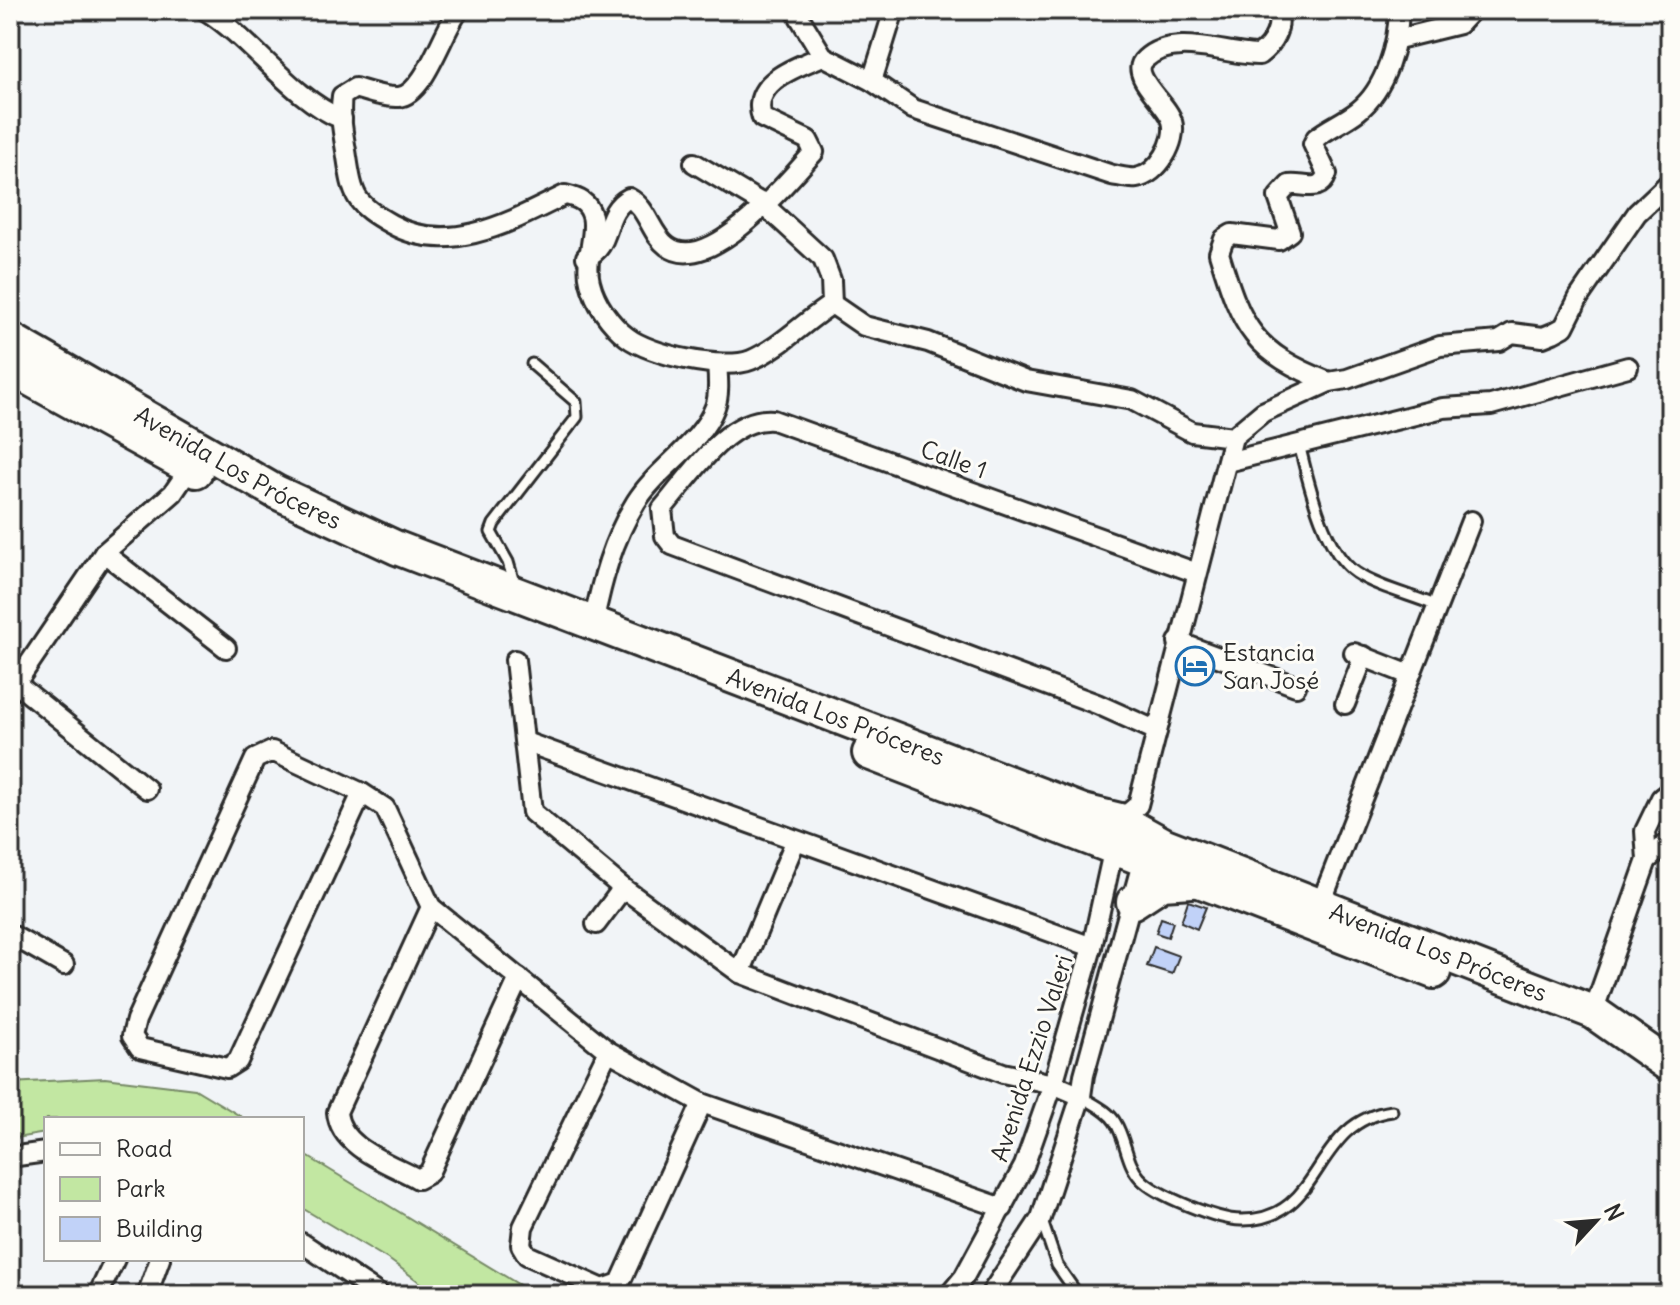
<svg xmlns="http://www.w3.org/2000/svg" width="1680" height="1305" viewBox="0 0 1680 1305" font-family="Delius,sans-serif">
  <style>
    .green { fill: #c2e7a2; stroke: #768966; stroke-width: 2 }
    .building { fill: #c1d2f8; stroke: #2b2b2b; stroke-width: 2 }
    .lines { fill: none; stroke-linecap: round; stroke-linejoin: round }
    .service-casing { stroke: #2b2b2b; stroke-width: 15 }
    .minor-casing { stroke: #2b2b2b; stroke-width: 24 }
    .trunk-casing { stroke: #2b2b2b; stroke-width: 38 }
    .service { stroke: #fdfcf7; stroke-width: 9 }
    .minor { stroke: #fdfcf7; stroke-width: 18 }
    .trunk { stroke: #fdfcf7; stroke-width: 32 }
    .labels { text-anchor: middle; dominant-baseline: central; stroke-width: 6; stroke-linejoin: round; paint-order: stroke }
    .street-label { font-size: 24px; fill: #2b2b2b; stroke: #fdfcf7 }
    .poi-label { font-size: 24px; fill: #2b2b2b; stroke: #fdfcf7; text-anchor: start }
  </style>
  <rect width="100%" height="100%" fill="#f1f4f7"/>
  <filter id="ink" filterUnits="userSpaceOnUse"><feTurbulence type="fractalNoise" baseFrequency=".0125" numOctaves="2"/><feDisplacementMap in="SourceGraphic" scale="16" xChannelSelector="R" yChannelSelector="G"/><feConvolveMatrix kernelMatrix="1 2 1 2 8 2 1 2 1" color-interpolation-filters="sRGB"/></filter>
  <g filter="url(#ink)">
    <g class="green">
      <polygon points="105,1078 195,1089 245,1119 46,1119 46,1133 10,1139 10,1083"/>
      <polygon points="302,1153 536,1295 437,1295 391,1261 302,1208"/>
    </g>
    <g class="building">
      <polygon points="1188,901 1206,907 1197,929 1181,922"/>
      <polygon points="1161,918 1173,922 1168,937 1156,933"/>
      <polygon points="1154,947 1179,956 1172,974 1147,966"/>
    </g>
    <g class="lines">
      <g class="service-casing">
        <g id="service">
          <path d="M1299 444C1308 480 1323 551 1356 573 1379 588 1412 595 1437 606"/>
          <polyline points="515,586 508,562 491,532 494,524 577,417 576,402 532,364"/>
          <path d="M1081 1096C1092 1104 1108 1110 1115 1122 1126 1139 1126 1163 1140 1178 1155 1195 1218 1220 1241 1220 1325 1221 1310 1122 1392 1111"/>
          <polyline points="1041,1218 1057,1265 1078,1295"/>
        </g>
      </g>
      <g class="minor-casing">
        <g id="minor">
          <path d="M205 10C253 40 291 98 342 119"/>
          <path d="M459 10C442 32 425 94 399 97 385 98 369 92 355 88L342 96C339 116 344 137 347 157 353 197 355 204 391 224 449 257 512 221 565 195 579 198 588 202 592 216 597 233 584 260 590 282 595 303 610 324 627 337 650 355 724 371 751 360 780 348 806 320 832 304L864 326 928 342 1026 381 1132 400 1192 432 1233 437"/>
          <path d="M795 10 823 56 872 81 913 109 1112 175C1119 176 1129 179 1136 178 1158 175 1178 141 1172 121 1168 104 1127 75 1145 59 1173 32 1226 55 1259 55 1272 46 1285 25 1275 10"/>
          <polyline points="1398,39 1459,24 1472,10"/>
          <polyline points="872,81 894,10"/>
          <polyline points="694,163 763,204 823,259 831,280 832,304"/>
          <path d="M586 257C613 247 602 212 629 198 648 208 650 233 667 246 709 278 790 179 814 152L808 140 762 118C750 82 796 67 823 56"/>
          <polyline points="1329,382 1347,379 1440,346 1499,341 1512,333 1543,337 1553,333 1564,327 1579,297 1637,213 1670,182"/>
          <polyline points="1227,462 1443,408 1491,405 1628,367"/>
          <polyline points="104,553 226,648"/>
          <path d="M593 624C602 580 612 541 636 502 657 468 701 444 715 407 720 394 718 377 717 364"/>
          <polyline points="1178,642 1296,686"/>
          <polyline points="1354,653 1410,675"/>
          <polyline points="515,660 532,812 623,888 740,973 1003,1073 1053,1084 1081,1096"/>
          <polyline points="18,685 147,789"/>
          <polyline points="10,692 104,553 173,493 190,468"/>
          <polyline points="1345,704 1364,656"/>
          <path d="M1157 731 1097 704 672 545 665 536 662 509C689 478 727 416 773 420L1197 573"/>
          <polyline points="525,742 1092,947"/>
          <polyline points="362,793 238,1061 227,1068 140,1048 132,1036 136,1020 255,759 272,751 362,793 385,808 431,907 608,1051 702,1103 1003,1208"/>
          <polyline points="1647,860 1670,841"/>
          <polyline points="1321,903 1471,521"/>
          <path d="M431 907 337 1112C340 1148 389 1163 418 1179L429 1173 519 978"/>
          <polyline points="596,924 623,888"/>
          <polyline points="10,934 64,965"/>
          <polyline points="740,973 795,842"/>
          <polyline points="1593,1012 1647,860 1645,831 1661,798 1670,791"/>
          <polyline points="608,1051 523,1227 521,1245 527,1255 603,1289 620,1283 702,1103"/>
          <polyline points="10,1157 46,1152"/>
          <polyline points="302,1243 380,1295"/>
          <polyline points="98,1295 115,1259"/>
          <polyline points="147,1295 160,1259"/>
          <path d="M949 1295 964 1277 1024 1166 1053 1084 1092 947 1120 820 1138 805 1233 437 1263 412 1329 382C1253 352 1242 329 1219 253L1224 239 1232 234 1279 240 1290 232 1278 197 1289 185C1304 183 1320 194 1327 174L1313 144 1316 138C1328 128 1344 122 1358 111 1386 89 1398 44 1399 10"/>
          <polyline points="990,1295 1041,1218 1081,1096 1084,1075 1145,852"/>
        </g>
      </g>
      <g class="trunk-casing">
        <g id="trunk">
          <path id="s1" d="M10 339 276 492 397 548 1083 811 1120 820 1165 845 1593 1012 1670 1066"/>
          <polyline points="10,368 196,471"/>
          <polyline points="869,753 1434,972"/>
          <polyline points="1133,902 1162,883 1192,881"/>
        </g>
      </g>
      <use href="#service" class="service"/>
      <use href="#minor" class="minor"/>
      <use href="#trunk" class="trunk"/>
    </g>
  </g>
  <defs>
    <g id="hotel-ring" transform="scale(2)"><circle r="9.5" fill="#fdfcf7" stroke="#1f6fb2" stroke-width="1.5"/><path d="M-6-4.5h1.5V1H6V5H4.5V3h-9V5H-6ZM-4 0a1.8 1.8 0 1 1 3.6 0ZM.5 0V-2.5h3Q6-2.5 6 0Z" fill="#1f6fb2"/></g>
  </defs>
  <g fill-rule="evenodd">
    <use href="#hotel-ring" x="1195" y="666"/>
  </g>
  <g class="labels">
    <g class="street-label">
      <text transform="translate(954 459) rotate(20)">Calle 1</text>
      <text stroke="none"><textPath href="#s1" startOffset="262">Avenida Los Próceres</textPath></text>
      <text stroke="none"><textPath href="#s1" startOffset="910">Avenida Los Próceres</textPath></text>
      <text stroke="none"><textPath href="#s1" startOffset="1558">Avenida Los Próceres</textPath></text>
      <text transform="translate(1031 1058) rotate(-72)">Avenida Ezzio Valeri</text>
    </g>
    <g class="poi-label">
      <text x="1223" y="652">Estancia<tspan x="1223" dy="28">San José</tspan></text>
    </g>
  </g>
  <rect width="1680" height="1305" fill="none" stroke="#fdfcf7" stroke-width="40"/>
  <rect x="20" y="20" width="1640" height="1265" fill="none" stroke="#2b2b2b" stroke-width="3" filter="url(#ink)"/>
  <rect x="44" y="1117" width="260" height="144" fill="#fdfcf7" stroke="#a9a8a5" stroke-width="2"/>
  <rect x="60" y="1143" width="40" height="12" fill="#fdfcf7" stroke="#a9a8a5" stroke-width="2"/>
  <text x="116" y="1157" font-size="24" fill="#2b2b2b">Road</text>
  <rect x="60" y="1177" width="40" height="24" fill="#c2e7a2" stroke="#a9a8a5" stroke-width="2"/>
  <text x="116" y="1197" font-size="24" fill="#2b2b2b">Park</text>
  <rect x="60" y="1217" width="40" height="24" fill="#c1d2f8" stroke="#a9a8a5" stroke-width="2"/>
  <text x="116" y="1237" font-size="24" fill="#2b2b2b">Building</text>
  <g transform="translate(1596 1221) rotate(64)" stroke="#fdfcf7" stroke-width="6" paint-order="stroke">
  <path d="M0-6L14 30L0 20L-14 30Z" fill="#2b2b2b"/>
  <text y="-12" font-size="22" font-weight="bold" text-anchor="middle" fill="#2b2b2b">N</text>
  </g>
</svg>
